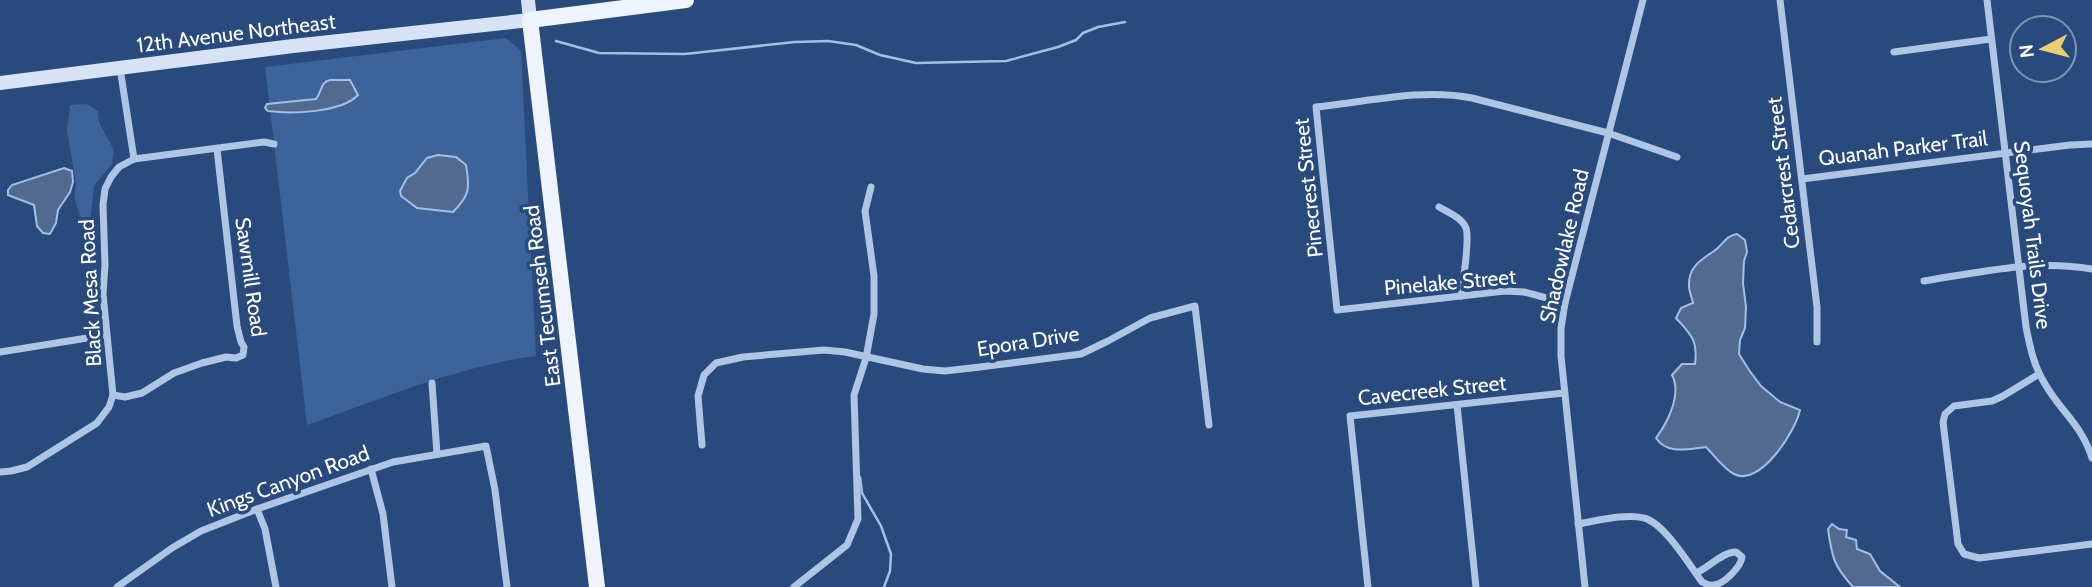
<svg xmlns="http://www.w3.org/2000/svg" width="2092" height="587" viewBox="0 0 2092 587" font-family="Cabin,sans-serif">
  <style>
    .green { fill: #3c649a }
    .water { fill: #526a8f; stroke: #a3bfe5; stroke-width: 2 }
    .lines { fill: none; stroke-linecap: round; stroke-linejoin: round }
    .stream { stroke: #a3bfe5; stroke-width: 2.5 }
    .street { stroke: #aec5e4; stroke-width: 7 }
    .secondary { stroke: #d7e3f5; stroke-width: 14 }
    .primary { stroke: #eef3fd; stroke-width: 16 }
    .labels { text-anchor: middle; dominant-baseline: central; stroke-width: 7; stroke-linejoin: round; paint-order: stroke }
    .street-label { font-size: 21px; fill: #fff; stroke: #284a7d }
  </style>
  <rect width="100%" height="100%" fill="#284a7d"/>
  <g class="green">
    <path d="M506 38 521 51 536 356C458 366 381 399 307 425L265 67Z"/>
    <polygon points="87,104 98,111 99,122 114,150 112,164 94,186 91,215 83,225 74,197 76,184 67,131 70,105"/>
  </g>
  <g class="water">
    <path d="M330 80H350L358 95C341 113 291 114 268 111L265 108 267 104 316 99C322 92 320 82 330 80Z"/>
    <path d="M438 155 456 157 466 165C470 188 470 195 453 212L417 208 401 196 400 191 407 178 415 173 427 158Z"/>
    <polygon points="64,168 72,171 73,182 70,192 58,210 56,223 50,234 43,233 37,226 34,205 8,195 8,190 12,185"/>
    <path d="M1737 234 1745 240 1747 252 1744 261 1743 283 1746 307 1745 328 1740 340 1739 354 1749 370 1761 386 1780 402 1800 410C1796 430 1760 488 1734 474 1723 468 1714 455 1706 447 1688 449 1667 455 1656 438 1668 422 1682 394 1672 375L1682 364H1695C1698 340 1691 335 1676 318L1681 308 1693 303C1692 297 1689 292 1689 286 1688 267 1701 260 1714 251 1723 245 1725 236 1737 234Z"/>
    <path d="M1832 524 1839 529 1847 530 1846 537 1856 540 1857 549 1870 554 1880 571 1900 587H1853C1834 566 1832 558 1828 529Z"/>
  </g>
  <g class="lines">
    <g class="stream">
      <polyline points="556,41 599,53 685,54 795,42 828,41 856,45 880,55 916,63 1006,61 1058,47 1076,40 1083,33 1098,27 1125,22"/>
      <polyline points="860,477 862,493 881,526 891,554 890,571 884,587"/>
    </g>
    <g class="street">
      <polyline points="1780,0 1817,307 1817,342"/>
      <path d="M1987 0 2026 327C2030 347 2034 367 2045 384 2061 412 2082 425 2092 458"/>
      <polyline points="1894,52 1991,39"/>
      <polyline points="120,68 134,159"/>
      <polyline points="1802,179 2070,145 2092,144"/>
      <path d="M1439 207C1448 212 1462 218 1466 228 1470 240 1463 281 1461 296"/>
      <path d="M1924 281C1980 272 2036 259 2092 269"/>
      <path d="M1565 303 1524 292 1505 291 1337 310 1316 107C1367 102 1421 88 1472 98L1608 133 1677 157"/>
      <polyline points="0,352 106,335"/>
      <polyline points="2039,374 2003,396 1992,401 1954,406 1945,414 1943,422 1958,544 1964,554 1979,558 2092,544"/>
      <polyline points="432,383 437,454"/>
      <polyline points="113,395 125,397 142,393 174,373 202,363 226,357 236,358 243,355 244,347 241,342 237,326 217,149"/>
      <polyline points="1457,405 1476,587"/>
      <polyline points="702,445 698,396 704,375 716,363 743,357 824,350 845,352 923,369 945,371 980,367 1081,354 1108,341 1150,318 1195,306 1209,425"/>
      <polyline points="371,469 383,514 392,587"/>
      <polyline points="0,472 11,471 27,467 97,423 109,407 113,395 103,294 105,265 103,205 105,189 111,177 119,167 134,159 264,142 274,144"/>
      <polyline points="257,509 265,529 276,587"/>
      <path d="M1578 524C1596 521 1626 513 1644 518 1664 523 1689 564 1702 582 1707 584 1708 586 1714 585 1724 584 1741 567 1742 557L1736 552C1724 551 1708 568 1696 573"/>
      <polyline points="117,587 172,548 201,531 257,509 393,462 486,446 495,490 507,587"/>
      <polyline points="794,587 847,545 858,519 854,395 866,358 874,314 874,276 865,211 871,187"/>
      <polyline points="1368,587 1350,416 1564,393"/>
      <polyline points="1585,587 1561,356 1561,328 1565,303 1643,0"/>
    </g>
    <polyline class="secondary" points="0,83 293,46 530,20 528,0"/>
    <polyline class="primary" points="597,587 530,20 686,0"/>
  </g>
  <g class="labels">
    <g class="street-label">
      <text transform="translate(236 33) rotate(-7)">12th Avenue Northeast</text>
      <text transform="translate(1903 148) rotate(-7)">Quanah Parker Trail</text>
      <text transform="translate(1783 173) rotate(-97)">Cedarcrest Street</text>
      <text transform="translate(1308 188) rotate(-96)">Pinecrest Street</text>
      <text transform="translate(2033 235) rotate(83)">Sequoyah Trails Drive</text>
      <text transform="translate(1564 246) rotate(-77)">Shadowlake Road</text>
      <text transform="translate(251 277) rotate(82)">Sawmill Road</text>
      <text transform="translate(1450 282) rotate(-5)">Pinelake Street</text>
      <text transform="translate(90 293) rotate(-93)">Black Mesa Road</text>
      <text transform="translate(542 296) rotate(-97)">East Tecumseh Road</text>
      <text transform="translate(1028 341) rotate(-9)">Epora Drive</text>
      <text transform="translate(1432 390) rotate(-6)">Cavecreek Street</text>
      <text transform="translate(288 481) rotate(-20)">Kings Canyon Road</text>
    </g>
  </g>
  <g transform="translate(2043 49) rotate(263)"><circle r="33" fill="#284a7d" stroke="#7e92b1" stroke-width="2"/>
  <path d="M0-5L12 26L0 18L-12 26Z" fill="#eccd75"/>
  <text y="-10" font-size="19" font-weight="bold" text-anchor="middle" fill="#ffffff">N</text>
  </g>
</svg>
